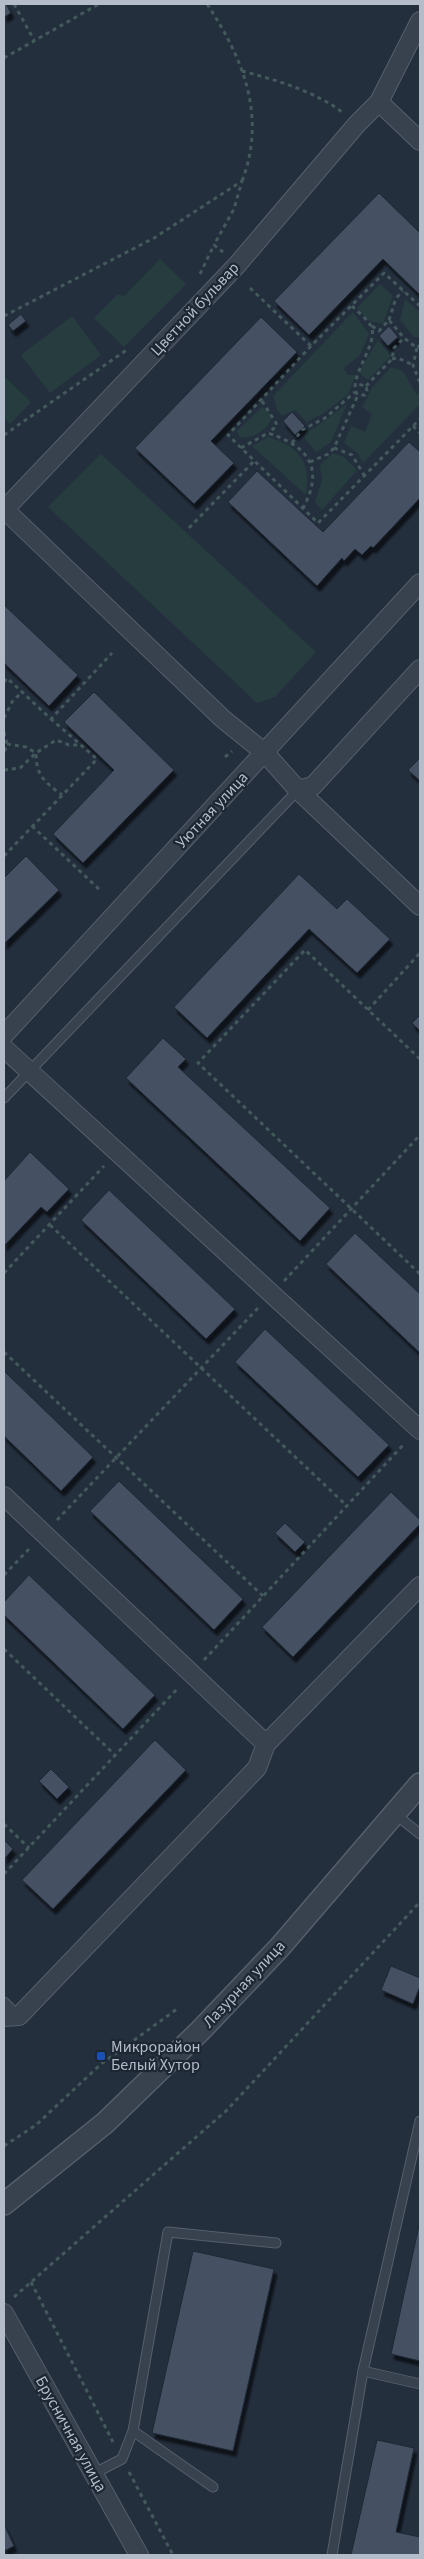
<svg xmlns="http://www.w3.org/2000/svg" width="424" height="2559" viewBox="0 0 424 2559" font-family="'Source Sans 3',sans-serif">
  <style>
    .green { fill: #263c3f }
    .building { fill: #455162; stroke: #1f2835; filter: url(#shadow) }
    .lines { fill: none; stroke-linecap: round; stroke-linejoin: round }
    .service-casing { stroke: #565f6c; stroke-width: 11 }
    .minor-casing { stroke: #565f6c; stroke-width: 20 }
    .tertiary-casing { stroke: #565f6c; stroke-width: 24 }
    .path { stroke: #44595c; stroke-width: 3; stroke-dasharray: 4 4; stroke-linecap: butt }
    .service { stroke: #38414e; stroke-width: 9 }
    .minor { stroke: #38414e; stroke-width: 18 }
    .tertiary { stroke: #38414e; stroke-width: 21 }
    .transit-dot { fill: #1a4fb4; stroke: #1d2633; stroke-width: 2 }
    .labels { text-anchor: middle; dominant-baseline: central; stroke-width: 4.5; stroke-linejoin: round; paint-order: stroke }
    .street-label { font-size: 16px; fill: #b4bcc9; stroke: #1d2633 }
    .poi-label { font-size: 16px; fill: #b4bcc9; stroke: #1d2633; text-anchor: start }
  </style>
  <defs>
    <filter id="shadow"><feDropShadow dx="3" dy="5.5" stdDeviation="1" flood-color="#0009"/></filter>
  </defs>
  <rect width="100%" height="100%" fill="#242f3e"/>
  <g class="green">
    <polygon points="160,259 186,284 124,347 94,318 118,294 124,296"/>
    <polygon points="380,284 393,296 383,324 369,321 357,308"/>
    <polygon points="405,299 420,312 420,337 414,337 400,320"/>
    <polygon points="353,312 369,334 360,355 344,368 348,375 356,375 348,394 324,413 307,422 295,410 282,416 277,410 273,396"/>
    <polygon points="72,316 101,355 50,393 21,355"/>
    <polygon points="378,340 391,356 368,380 359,372"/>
    <polygon points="391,367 403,371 416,394 420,394 420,404 363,463 358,454 344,443 351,426 365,432 372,414 362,407 372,388"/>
    <polygon points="4,376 31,402 10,424 4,418"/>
    <polygon points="347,404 331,442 316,452 305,439 305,432 316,427"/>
    <path d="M262 407 270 414 271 421C264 431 253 439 240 437L237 431Z"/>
    <path d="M268 437C300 447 311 461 306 495L252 446Z"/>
    <polygon points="333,453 344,457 357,470 322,510 315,502 322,480 320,465"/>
    <polygon points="101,454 316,652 275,697 257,703 48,507"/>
  </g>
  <g class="building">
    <polygon points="4,4 6,4 11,13 4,17"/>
    <polygon points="379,193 420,233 420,295 383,259 309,335 274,301"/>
    <polygon points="21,314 26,321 13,331 8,325"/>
    <polygon points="261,317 297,352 211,441 234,463 194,504 135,448"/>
    <polygon points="389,326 398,337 388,346 379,336"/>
    <polygon points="292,412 305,426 295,435 283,421"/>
    <polygon points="409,442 420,452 420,498 373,548 371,546 362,555 355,549 344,561 342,558 317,586 228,502 257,471 323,532"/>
    <polygon points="4,605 78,675 49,706 4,663"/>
    <polygon points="94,692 174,770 83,863 53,834 114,770 64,722"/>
    <polygon points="420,758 420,781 408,770"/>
    <polygon points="26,856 59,890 4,944 4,878"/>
    <polygon points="299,874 337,909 347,899 390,939 357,973 309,929 207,1038 174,1007"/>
    <polygon points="420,1015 420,1031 412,1023"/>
    <polygon points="163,1038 186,1059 178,1067 330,1208 300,1241 126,1078"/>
    <polygon points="30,1152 69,1189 47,1212 41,1207 4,1246 4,1181"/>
    <polygon points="109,1190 235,1309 206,1339 81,1220"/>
    <polygon points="355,1233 420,1294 420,1353 326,1264"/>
    <polygon points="265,1329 389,1445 358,1477 235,1362"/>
    <polygon points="4,1371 93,1457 61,1491 4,1436"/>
    <polygon points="119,1481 243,1599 214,1630 90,1511"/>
    <polygon points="391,1492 420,1520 420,1524 293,1657 262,1627"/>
    <polygon points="285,1523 305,1542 295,1552 275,1533"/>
    <polygon points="29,1575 155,1695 123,1729 4,1615 4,1602"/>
    <polygon points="155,1740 186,1770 53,1909 22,1880"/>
    <polygon points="51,1769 69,1787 57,1799 39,1781"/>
    <polygon points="4,1840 13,1849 4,1859"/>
    <polygon points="391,1966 420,1978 420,1986 413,2004 381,1990"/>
    <polygon points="420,2221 420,2361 391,2354"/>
    <polygon points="193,2251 274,2269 233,2451 152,2433"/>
    <polygon points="377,2440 414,2448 396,2532 420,2537 420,2555 351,2555"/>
    <polygon points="4,2524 14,2546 4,2551"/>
  </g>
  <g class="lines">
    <g class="service-casing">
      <g id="service">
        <polyline points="4,1098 298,790"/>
        <polyline points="395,1814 420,1834"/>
        <polyline points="4,2002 18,2016"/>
        <polyline points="363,2371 420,2384"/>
        <polyline points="133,2431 213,2487"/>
        <polyline points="93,2474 122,2459 133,2431 168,2232 276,2243"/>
        <polyline points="332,2555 363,2371 420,2121"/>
      </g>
    </g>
    <g class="minor-casing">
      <g id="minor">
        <polyline points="379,102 420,141"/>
        <polyline points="4,509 223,719 265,753 298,790 420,906"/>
        <polyline points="4,510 237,265 357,124 379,102 420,21"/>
        <polyline points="298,790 313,786 420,669"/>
        <polyline points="4,1035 420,583"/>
        <polyline points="4,1048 420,1430"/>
        <polyline points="4,1496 266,1744"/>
        <polyline points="4,2017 19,2016 257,1768 266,1744 420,1586"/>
        <polyline points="4,2313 139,2555"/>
      </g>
    </g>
    <g class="tertiary-casing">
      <polyline id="tertiary" points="4,2204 105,2123 200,2031 279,1948 420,1784"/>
    </g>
    <g class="path">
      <polyline points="14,4 34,40"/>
      <path d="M207 4C243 58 267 116 242 181"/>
      <polyline points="4,58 99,4"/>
      <path d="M242 71C276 80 314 91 342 112"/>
      <polyline points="200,274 214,245 223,252"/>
      <polyline points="250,288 311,346"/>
      <path d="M352 306C358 312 367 319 371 326 380 343 345 381 358 395H365L367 391 366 386 357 384"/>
      <polyline points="420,306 384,273 311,346 228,435 318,523 420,419"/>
      <polyline points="4,316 154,238 242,181 234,209 214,245"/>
      <polyline points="389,320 396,298 403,291"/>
      <polyline points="372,326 379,331 389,320 404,338 417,348 420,345"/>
      <polyline points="417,348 413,365 420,383"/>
      <polyline points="392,359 398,358 413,365"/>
      <polyline points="366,386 392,359 394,348 404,338"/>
      <polyline points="262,401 276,423 277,426 269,432"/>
      <polyline points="413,426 420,433"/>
      <polyline points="4,435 128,349"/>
      <polyline points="292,443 302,430 325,418 355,392"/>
      <path d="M241 448 268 433C308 446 325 468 303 508"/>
      <polyline points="334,448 352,455 364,475"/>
      <polyline points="310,462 328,454 334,448 358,395"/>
      <polyline points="189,528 254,461"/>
      <polyline points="4,682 7,678 51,719 112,653"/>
      <polyline points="4,718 12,702 22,692"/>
      <polyline points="4,732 7,744 4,753"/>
      <path d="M7 744 26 747 36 753C36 776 45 782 62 795"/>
      <polyline points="225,757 232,751"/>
      <polyline points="4,770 20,768 36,753 56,740 69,745 80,745"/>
      <polyline points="32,826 101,891"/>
      <polyline points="4,856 97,759 51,719"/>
      <polyline points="368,1010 420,953"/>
      <polyline points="420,1059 305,950 198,1063 420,1274"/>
      <polyline points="50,1225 347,1506"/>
      <polyline points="4,1273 104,1166"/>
      <polyline points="284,1281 420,1135"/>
      <polyline points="4,1352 263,1596"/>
      <polyline points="57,1520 259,1307"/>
      <polyline points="4,1575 30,1548"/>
      <polyline points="4,1649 115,1755"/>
      <polyline points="204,1660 405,1443"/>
      <polyline points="4,1824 29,1848"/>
      <polyline points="4,1874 179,1687"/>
      <polyline points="4,2146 36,2125 101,2064 177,2009"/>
      <polyline points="31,2282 113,2442"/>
      <polyline points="14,2297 227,2110 420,1902"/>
      <polyline points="129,2472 173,2555"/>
    </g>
    <use href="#service" class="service"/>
    <use href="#minor" class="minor"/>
    <use href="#tertiary" class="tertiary"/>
  </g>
  <rect class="transit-dot" x="96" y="2051" width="10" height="10" rx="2.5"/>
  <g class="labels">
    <g class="street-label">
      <text transform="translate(195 309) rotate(-47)">Цветной бульвар</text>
      <text transform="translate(212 810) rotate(-47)">Уютная улица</text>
      <text transform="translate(244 1984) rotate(-47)">Лазурная улица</text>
      <text transform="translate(71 2434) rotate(61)">Брусничная улица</text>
    </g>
    <g class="poi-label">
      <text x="111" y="2047">Микрорайон<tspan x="111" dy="18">Белый Хутор</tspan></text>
    </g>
  </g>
  <rect width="424" height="2559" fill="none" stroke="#b4bcc9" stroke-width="10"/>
</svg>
